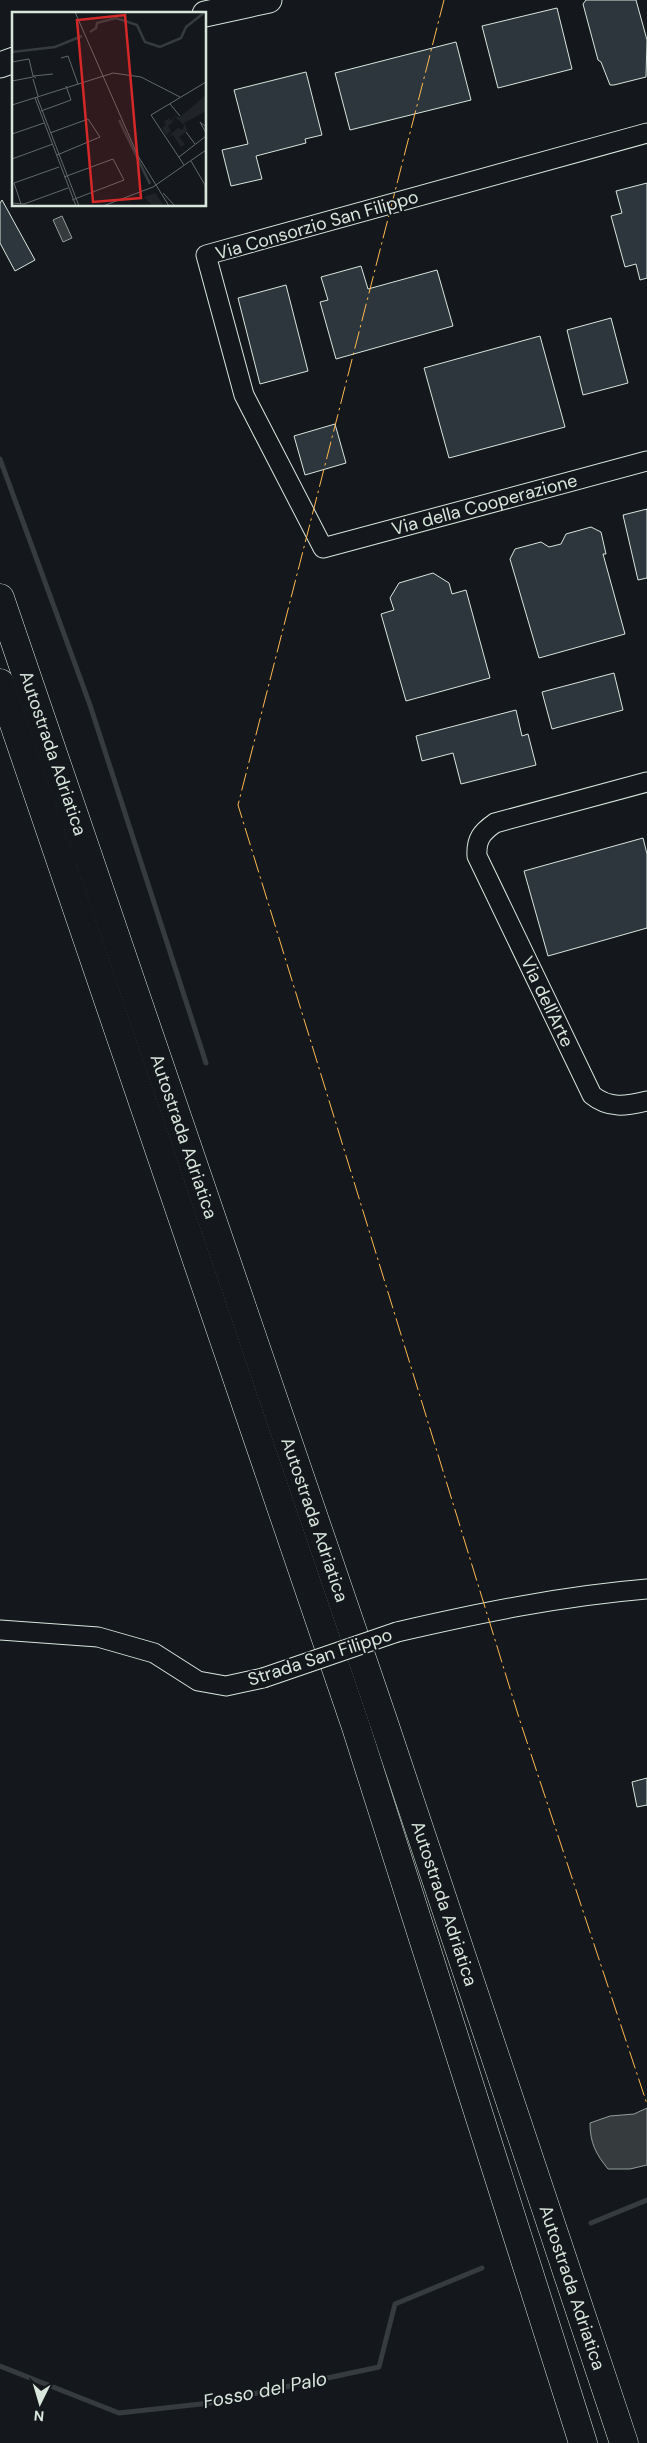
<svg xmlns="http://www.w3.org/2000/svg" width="647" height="2443" viewBox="0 0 647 2443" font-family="'DM Sans',sans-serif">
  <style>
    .water { fill: #363b3e; stroke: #939e99 }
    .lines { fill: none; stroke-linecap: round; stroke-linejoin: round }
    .stream { stroke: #363b3e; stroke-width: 5 }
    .building { fill: #2c363c; stroke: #d8e6dc }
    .minor-casing { stroke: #d8e6dc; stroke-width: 21 }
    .major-casing { stroke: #d8e6dc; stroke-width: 27 }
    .highway-casing { stroke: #d8e6dc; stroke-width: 29 }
    .minor { stroke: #14181c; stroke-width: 19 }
    .major { stroke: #14181c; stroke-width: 25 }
    .highway { stroke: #14181c; stroke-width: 28 }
    .minor-bridge-casing { stroke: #d8e6dc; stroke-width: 21; stroke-linecap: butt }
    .minor-bridge { stroke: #14181c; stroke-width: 19 }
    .power { stroke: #ffb74d; stroke-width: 1; stroke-dasharray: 18 4 2.5 4; stroke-linecap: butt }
    .labels { text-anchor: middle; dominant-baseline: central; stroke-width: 4; stroke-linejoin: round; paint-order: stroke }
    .street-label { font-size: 18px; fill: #d8e6dc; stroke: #14181c }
    .water-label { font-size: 19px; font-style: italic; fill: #d8e6dc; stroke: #14181c }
    .inset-river { fill: none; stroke: #363b3e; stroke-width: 2.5 }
    .inset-road { fill: none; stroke: #626a69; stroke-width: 1 }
    .view { fill: #d62828; fill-opacity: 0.15; stroke: #d62828; stroke-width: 2.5 }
    .inset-edge { fill: none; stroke: #d8e6dc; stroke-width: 2.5 }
  </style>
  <rect width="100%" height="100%" fill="#14181c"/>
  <g class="water">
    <polygon points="62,216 72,238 63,242 53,220"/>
    <path d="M647 2108V2165L630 2169H608C596 2154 590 2143 590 2123L610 2116 634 2114Z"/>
  </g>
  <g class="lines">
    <g class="stream">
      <polyline points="0,459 90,705 206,1063"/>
      <polyline points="591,2223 647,2200"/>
      <polyline points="0,2366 119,2413 210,2403 379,2367 395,2304 482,2268"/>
    </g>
  </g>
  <g class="building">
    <polygon points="586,0 636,0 647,40 646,77 614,85 610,85 601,62 598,60 583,4"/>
    <polygon points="557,8 572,69 498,88 482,26"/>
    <polygon points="456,42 471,100 350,130 335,73"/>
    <polygon points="306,72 322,135 305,139 306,143 256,156 262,179 231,186 222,150 248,144 234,90"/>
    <polygon points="647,183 647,278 640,280 636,264 625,267 611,216 622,213 616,191"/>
    <polygon points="2,200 35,260 15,271 0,243 0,203"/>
    <polygon points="361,266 368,289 437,270 453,326 336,359 320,302 328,300 321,277"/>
    <polygon points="286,285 308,371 260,384 238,298"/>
    <polygon points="611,318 628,383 583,395 567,330"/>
    <polygon points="540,336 565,427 449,458 424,368"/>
    <polygon points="335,424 346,463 305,475 294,436"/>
    <polygon points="647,509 647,578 638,580 623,515"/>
    <polygon points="591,527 601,532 606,554 603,554 625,634 539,658 510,559 515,549 541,542 549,547 561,544 566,534"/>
    <polygon points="433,573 449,583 452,594 466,590 490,678 406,701 381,614 394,610 390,598 399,583"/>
    <polygon points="614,673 623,710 552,729 542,692"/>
    <polygon points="516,710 522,736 528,734 536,765 461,784 453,753 422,761 416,736"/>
    <polygon points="643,838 647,854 647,928 548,956 524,871"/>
    <polygon points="647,1778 647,1805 637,1807 632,1782"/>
  </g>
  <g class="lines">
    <g class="minor-casing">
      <g id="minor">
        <path id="s1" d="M647 133 206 255 244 395 323 548 647 461"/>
        <path id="s2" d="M647 782 495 823C482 832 476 839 477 856L592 1095C609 1109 626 1106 647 1101"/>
        <polyline points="0,1630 98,1637 154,1653 198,1681 226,1686 263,1678"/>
        <path d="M397 1632C479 1613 562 1596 647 1589"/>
      </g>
    </g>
    <g class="major-casing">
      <g id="major">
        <polyline points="205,14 269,0"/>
        <polyline points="0,65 14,60"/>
      </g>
    </g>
    <g class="highway-casing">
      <g id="highway">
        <path id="s3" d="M0 598 383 1720 624 2443"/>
        <polyline points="0,683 356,1727 583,2443"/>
      </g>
    </g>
    <use href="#minor" class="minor"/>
    <use href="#major" class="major"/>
    <use href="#highway" class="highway"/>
    <g class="minor-bridge-casing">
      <polyline id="minor-bridge" points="263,1678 397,1632"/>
    </g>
    <use href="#minor-bridge" class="minor-bridge"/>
    <polyline class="power" points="444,0 238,805 520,1721 647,2104"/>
  </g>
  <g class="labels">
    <g class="street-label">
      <text transform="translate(317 225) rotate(-16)">Via Consorzio San Filippo</text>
      <text stroke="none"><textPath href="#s1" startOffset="942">Via della Cooperazione</textPath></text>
      <text stroke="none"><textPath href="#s3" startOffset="164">Autostrada Adriatica</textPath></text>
      <text stroke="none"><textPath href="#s2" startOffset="359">Via dell'Arte</textPath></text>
      <text stroke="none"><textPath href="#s3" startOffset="569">Autostrada Adriatica</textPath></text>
      <text stroke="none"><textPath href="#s3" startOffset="974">Autostrada Adriatica</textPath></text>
      <text transform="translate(320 1657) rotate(-18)">Strada San Filippo</text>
      <text stroke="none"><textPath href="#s3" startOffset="1379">Autostrada Adriatica</textPath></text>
      <text stroke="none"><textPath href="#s3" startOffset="1784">Autostrada Adriatica</textPath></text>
    </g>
    <g class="water-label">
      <text transform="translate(265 2390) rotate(-11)">Fosso del Palo</text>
    </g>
  </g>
  <g transform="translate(12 12)">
    <rect width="194" height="194" fill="#14181c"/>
    <path d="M194 83V99L172 111 176 118 167 125 173 132 169 135 161 123 156 125 166 116 171 118 172 113 162 104 161 110 156 114 159 119 154 123 150 116 154 113 152 110 157 106 159 109 162 104 168 105ZM143 181 152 194H141L132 185Z" fill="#202428"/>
    <path class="inset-river" d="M78 20 84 16 85 11 104 6 125 13 133 30 148 35 169 26 174 15 193 0M0 40 43 35 70 24M107 108 138 172"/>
    <path class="inset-road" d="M63 0 126 144 157 194M49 46 56 44 66 72M0 50 17 47 21 64M24 66 21 64 41 62M21 67 26 84M0 69 21 65M25 85 67 194M23 86 64 194M158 92 168 104M0 93 101 61 129 65 168 85M29 99 59 88 54 74M194 115 188 110 194 121M174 120 183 132M38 121 76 107 88 125 45 143M0 122 32 111M167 145 194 124M0 147 41 132M179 149 193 173V194M172 153 139 103 194 70M52 165 101 147 112 168 60 188M151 181 163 194M0 191 12 192 56 176M9 192 2 171 47 155M91 194 141 175 194 138"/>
    <path class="view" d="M113 3 129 186 81 190 65 8Z"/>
    <rect width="194" height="194" class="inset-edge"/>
  </g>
  <g transform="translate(40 2403) rotate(185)" stroke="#14181c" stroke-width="4" paint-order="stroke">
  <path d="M0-4L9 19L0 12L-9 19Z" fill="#d8e6dc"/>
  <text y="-8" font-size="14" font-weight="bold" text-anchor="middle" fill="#d8e6dc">N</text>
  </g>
</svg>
